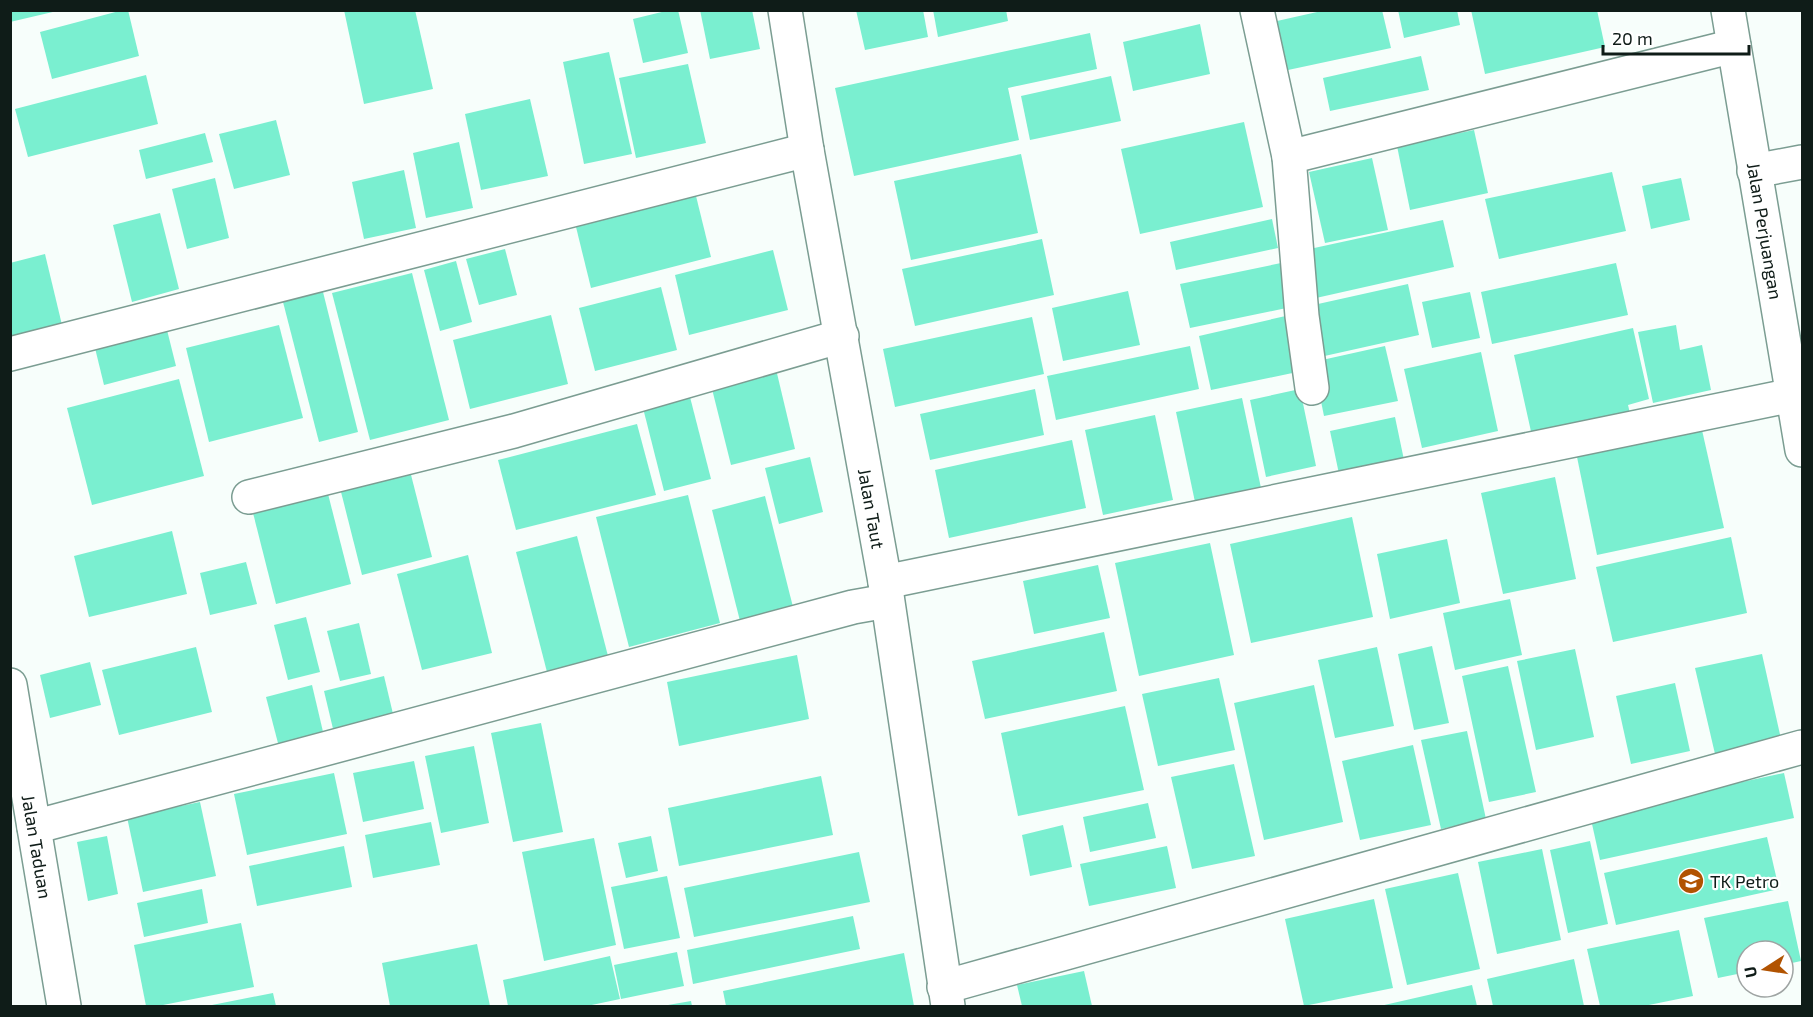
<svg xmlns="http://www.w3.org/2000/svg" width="1813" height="1017" viewBox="0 0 1813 1017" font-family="'Exo 2',sans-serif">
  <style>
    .building { fill: #7aefd0 }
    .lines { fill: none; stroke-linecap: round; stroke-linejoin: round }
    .minor-casing { stroke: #7b9d92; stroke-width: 36 }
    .minor { stroke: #fff; stroke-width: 33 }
    .labels { text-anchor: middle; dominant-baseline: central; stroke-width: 4.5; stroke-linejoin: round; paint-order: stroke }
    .street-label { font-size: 18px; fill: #0f1c18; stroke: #fff }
    .poi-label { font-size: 18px; fill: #0f1c18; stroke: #fff; text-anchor: start }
  </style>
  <rect width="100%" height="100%" fill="#f7fefb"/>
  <g class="building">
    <polygon points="10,10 57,10 57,11 10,22"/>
    <polygon points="123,10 128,10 139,56 52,79 40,32"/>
    <polygon points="344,10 415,10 433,89 364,104"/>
    <polygon points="670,10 678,10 688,53 643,63 633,19"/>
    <polygon points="700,10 752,10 760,49 710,59"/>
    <polygon points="856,10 923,10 928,37 865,50"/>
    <polygon points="933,10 1006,10 1008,21 938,37"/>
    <polygon points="1326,10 1382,10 1391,48 1288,70 1277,21"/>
    <polygon points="1398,10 1457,10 1460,25 1404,38"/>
    <polygon points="1471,10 1597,10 1605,47 1485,74"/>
    <polygon points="1200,24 1210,74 1133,91 1123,42"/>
    <polygon points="1090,33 1097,69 1008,88 1019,140 854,176 835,88"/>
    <polygon points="609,52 632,154 584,164 563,62"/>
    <polygon points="1421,56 1429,90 1330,111 1323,78"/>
    <polygon points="688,64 706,143 636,158 619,78"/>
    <polygon points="146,75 158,124 28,157 15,109"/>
    <polygon points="1111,76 1121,121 1030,140 1021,96"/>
    <polygon points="530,99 548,176 481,190 465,114"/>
    <polygon points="276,120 290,175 234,189 219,134"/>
    <polygon points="1244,122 1263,207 1140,234 1121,149"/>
    <polygon points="1474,130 1488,193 1410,210 1397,146"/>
    <polygon points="205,133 213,162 146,179 139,150"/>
    <polygon points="459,142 473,208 426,218 413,153"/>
    <polygon points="1021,154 1038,233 911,260 894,181"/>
    <polygon points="1372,158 1388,230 1325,243 1309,172"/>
    <polygon points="404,170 416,228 364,239 352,182"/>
    <polygon points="1612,172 1626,231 1499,259 1485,199"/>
    <polygon points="215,178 229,238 187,249 172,189"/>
    <polygon points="1681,178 1690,220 1651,229 1642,186"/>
    <polygon points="696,196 711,257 591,288 576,227"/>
    <polygon points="160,213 179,289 132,302 113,225"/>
    <polygon points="1272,219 1278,248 1176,270 1170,242"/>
    <polygon points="1443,220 1454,267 1316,298 1305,250"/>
    <polygon points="1042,239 1054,295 915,326 902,269"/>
    <polygon points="505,249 517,295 479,305 466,259"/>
    <polygon points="773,250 788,310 689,335 675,275"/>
    <polygon points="45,254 62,325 10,338 10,263"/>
    <polygon points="456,261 472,322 440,331 424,270"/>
    <polygon points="1286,262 1296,306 1190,328 1180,284"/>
    <polygon points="1616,263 1628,315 1492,344 1481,292"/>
    <polygon points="412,273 449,420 370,440 332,293"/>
    <polygon points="1408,284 1419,335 1320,357 1309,306"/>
    <polygon points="661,287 677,350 595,371 579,308"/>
    <polygon points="1128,291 1140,345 1063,361 1052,308"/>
    <polygon points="323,292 358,432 319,442 283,302"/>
    <polygon points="1470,292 1480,338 1432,348 1422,302"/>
    <polygon points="551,315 568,384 470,409 453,340"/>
    <polygon points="1290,315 1302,371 1211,390 1199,336"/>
    <polygon points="1032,317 1044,374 895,407 883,349"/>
    <polygon points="279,325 303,418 209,442 186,348"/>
    <polygon points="1676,325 1680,350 1702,345 1711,390 1653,403 1638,332"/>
    <polygon points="1633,328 1649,399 1628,405 1632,422 1534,445 1514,355"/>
    <polygon points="167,330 176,366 104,385 95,348"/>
    <polygon points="1190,346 1199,389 1056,420 1047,376"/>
    <polygon points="1385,346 1398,401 1324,416 1313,362"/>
    <polygon points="1481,352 1498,431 1422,448 1404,369"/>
    <polygon points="775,365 795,449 731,465 710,381"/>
    <polygon points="179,379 204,476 92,505 67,408"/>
    <polygon points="1035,389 1044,435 930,460 920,414"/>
    <polygon points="1300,389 1316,466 1266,477 1250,400"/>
    <polygon points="690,397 711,479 664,491 643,408"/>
    <polygon points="1242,398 1261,488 1195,502 1176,412"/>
    <polygon points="1155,415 1173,500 1103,515 1085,430"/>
    <polygon points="1395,417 1404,460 1339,474 1330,431"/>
    <polygon points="637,424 656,495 516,530 498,460"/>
    <polygon points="1702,430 1724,528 1597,555 1577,457"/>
    <polygon points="1072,440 1086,508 949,538 935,470"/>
    <polygon points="810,457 823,512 779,524 765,468"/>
    <polygon points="409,467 432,557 362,575 339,484"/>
    <polygon points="1555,477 1576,579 1503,594 1481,493"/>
    <polygon points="327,490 351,584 276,604 252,509"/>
    <polygon points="688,495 720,623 629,647 596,517"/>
    <polygon points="765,496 793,607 740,621 712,510"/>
    <polygon points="1352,517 1373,617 1251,643 1230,544"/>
    <polygon points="172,531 187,594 89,617 74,556"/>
    <polygon points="577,536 608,656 547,672 516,552"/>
    <polygon points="1731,537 1747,613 1613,642 1596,567"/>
    <polygon points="1447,539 1460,603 1390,619 1377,554"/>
    <polygon points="1210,543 1234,655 1139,676 1115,563"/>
    <polygon points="468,555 492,653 422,670 397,574"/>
    <polygon points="246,562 257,604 210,615 200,573"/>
    <polygon points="1098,565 1110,618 1034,634 1023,581"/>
    <polygon points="1510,599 1522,655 1455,670 1443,613"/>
    <polygon points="306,617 320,672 288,680 274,625"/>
    <polygon points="359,623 371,674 340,681 327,631"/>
    <polygon points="1104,632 1117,691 985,719 972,661"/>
    <polygon points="1432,646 1449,723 1414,730 1398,654"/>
    <polygon points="196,647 212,712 119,735 102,670"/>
    <polygon points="1377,647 1394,726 1335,738 1318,660"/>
    <polygon points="1575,649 1594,737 1536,750 1517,661"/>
    <polygon points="1762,654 1781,739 1715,754 1695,668"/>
    <polygon points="797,655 809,719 679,746 667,682"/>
    <polygon points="90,662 101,705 50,718 40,675"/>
    <polygon points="1508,666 1536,792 1489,802 1462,676"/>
    <polygon points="384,676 394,718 334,733 324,691"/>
    <polygon points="1219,678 1235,750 1158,766 1142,694"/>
    <polygon points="1675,683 1690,751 1631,764 1616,696"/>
    <polygon points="312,685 324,736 279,747 266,697"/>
    <polygon points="1314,685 1343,822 1264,840 1234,703"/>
    <polygon points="1125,706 1144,790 1018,816 1001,733"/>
    <polygon points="541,723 563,832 513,842 491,733"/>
    <polygon points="1467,731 1486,819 1441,829 1421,740"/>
    <polygon points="1413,745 1431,825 1360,840 1342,761"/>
    <polygon points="474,746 489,823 441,833 425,756"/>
    <polygon points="414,761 424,809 363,822 353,773"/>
    <polygon points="1234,764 1255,856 1192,869 1171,777"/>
    <polygon points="334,773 347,834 247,855 234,794"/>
    <polygon points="1784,773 1794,818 1600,860 1590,815"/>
    <polygon points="821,776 833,835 679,866 668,808"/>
    <polygon points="200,802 216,876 143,892 127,817"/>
    <polygon points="1148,803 1156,838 1090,852 1083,817"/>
    <polygon points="431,822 440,865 373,878 365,835"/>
    <polygon points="1063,825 1072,867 1030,876 1022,835"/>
    <polygon points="107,836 118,894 88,901 77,842"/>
    <polygon points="651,836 658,871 626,878 618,843"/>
    <polygon points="1767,837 1779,889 1616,925 1604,873"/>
    <polygon points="594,838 616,945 544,961 522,852"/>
    <polygon points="1590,841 1608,924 1568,933 1550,850"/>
    <polygon points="344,846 352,887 257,906 249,866"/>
    <polygon points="1167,846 1176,888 1089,906 1080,864"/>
    <polygon points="1542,849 1561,940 1497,954 1478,862"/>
    <polygon points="859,852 870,902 694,937 684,888"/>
    <polygon points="1458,873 1480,969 1407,985 1385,889"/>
    <polygon points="667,876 680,938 624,949 611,887"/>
    <polygon points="202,889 208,923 144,937 137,903"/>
    <polygon points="1374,899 1393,988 1304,1006 1285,919"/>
    <polygon points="1788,901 1801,961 1783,965 1783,951 1747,951 1747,972 1718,978 1704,918"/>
    <polygon points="853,916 860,949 693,984 687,950"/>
    <polygon points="241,923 254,987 158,1006 146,1006 134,945"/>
    <polygon points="1679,930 1693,996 1644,1006 1600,1006 1587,949"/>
    <polygon points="477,944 490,1006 390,1006 382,963"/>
    <polygon points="677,952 684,986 621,999 614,965"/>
    <polygon points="904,953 914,1006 726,1006 723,991"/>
    <polygon points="610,956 620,999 587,1006 508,1006 503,980"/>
    <polygon points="1574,959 1584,1006 1493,1006 1487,979"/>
    <polygon points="1084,971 1092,1006 1022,1006 1017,985"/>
    <polygon points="1472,985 1477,1006 1380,1006"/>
    <polygon points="273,993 276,1006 212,1006 212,1005"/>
    <polygon points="691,1001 692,1006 668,1006 668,1005"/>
  </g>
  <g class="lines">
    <g class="minor-casing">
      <g id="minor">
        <path id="s1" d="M785 10 807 150 885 582 948 1006"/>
        <polyline points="1257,10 1289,157 1734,46"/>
        <path id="s2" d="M1728 10 1802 450"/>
        <polyline points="1289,157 1302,316 1312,388"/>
        <polyline points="1754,171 1802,162"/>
        <polyline points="10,354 807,150"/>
        <polyline points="249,497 514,431 842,336"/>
        <polyline points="885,582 1793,395"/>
        <path id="s3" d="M10 685 64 1006"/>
        <polyline points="34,827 853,607 887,601"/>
        <polyline points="944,987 1802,747"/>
      </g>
    </g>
    <use href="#minor" class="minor"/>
  </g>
  <defs>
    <g id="school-disc" transform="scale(1.35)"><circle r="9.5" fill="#b15301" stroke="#fff"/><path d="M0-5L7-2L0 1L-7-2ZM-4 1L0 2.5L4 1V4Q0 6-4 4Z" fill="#fff"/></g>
  </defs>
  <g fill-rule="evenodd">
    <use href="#school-disc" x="1691" y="881"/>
  </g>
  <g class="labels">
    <g class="street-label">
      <text stroke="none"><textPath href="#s2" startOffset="224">Jalan Perjuangan</textPath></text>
      <text stroke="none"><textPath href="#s1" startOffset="506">Jalan Taut</textPath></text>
      <text stroke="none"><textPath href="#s3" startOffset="164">Jalan Taduan</textPath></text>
    </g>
    <g class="poi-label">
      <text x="1710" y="881">TK Petro</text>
    </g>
  </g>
  <rect width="1813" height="1017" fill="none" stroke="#0f1c18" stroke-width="24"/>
  <g transform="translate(1765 969) rotate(258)"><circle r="28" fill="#ffffff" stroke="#9fa4a3" stroke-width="1.5"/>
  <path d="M0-4.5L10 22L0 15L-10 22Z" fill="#b15301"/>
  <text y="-9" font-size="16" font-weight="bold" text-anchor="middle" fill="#0f1c18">U</text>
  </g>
  <path d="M1603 45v9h146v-9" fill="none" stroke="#0f1c18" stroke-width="3"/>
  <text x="1612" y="45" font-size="18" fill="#0f1c18" stroke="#ffffff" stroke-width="4.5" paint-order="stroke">20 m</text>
</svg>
